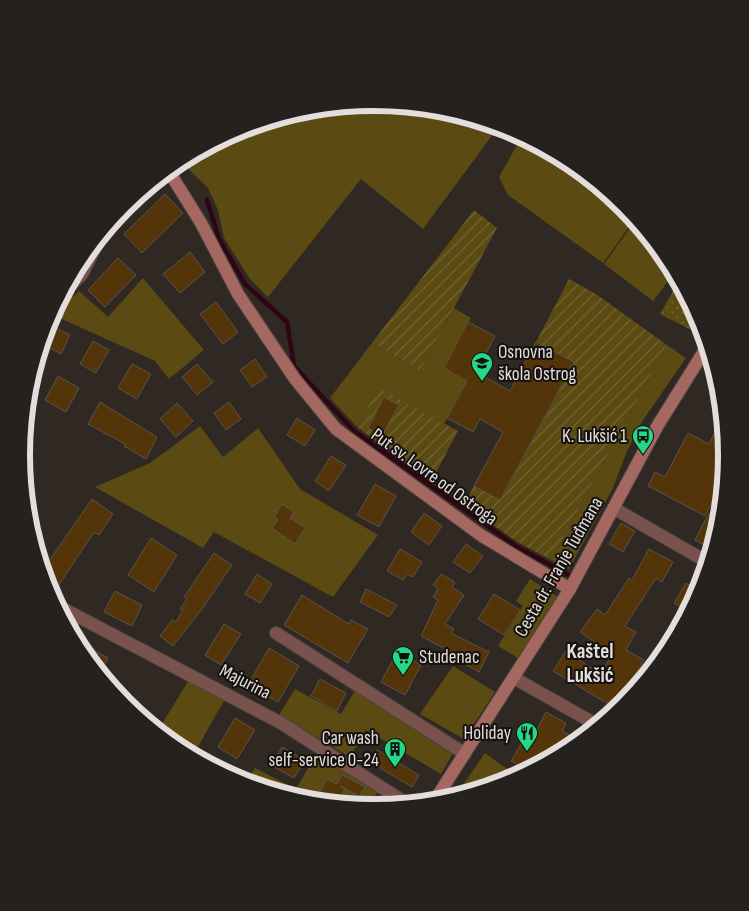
<svg xmlns="http://www.w3.org/2000/svg" width="749" height="911" viewBox="0 0 749 911" font-family="'Sofia Sans Condensed',sans-serif">
  <style>
    .grass { fill: #5b4b13 }
    .park { fill: url(#park-dots) }
    .garden { fill: url(#garden-furrows) }
    .lines { fill: none; stroke-linecap: round; stroke-linejoin: round }
    .stream { stroke: #300512; stroke-width: 4.5 }
    .building { fill: #533509; stroke: #59534c }
    .street-casing { stroke: #4c4540; stroke-width: 14 }
    .secondary-casing { stroke: #4c4540; stroke-width: 14 }
    .street { stroke: #79524d; stroke-width: 12 }
    .secondary { stroke: #a56861; stroke-width: 12 }
    .labels { text-anchor: middle; dominant-baseline: central; stroke-width: 4; stroke-linejoin: round; paint-order: stroke }
    .poi-label { font-size: 19px; fill: #e3dddb; stroke: #15110f; text-anchor: end }
    .street-label { font-size: 19px; fill: #e3dddb; stroke: #15110f }
    .quarter-label { font-size: 21px; font-weight: bold; fill: #e3dddb; stroke: #15110f }
    .rim { fill: none; stroke: #e3dddb; stroke-width: 6 }
  </style>
  <defs>
    <pattern id="park-dots" width="8" height="8" patternUnits="userSpaceOnUse" patternTransform="scale(1.25)"><rect width="8" height="8" fill="#5b4b13"/><path d="M2 2h.1M6 6h.1" fill="none" stroke="#726435" stroke-width="1.8" stroke-linecap="round"/></pattern>
    <pattern id="garden-furrows" width="10" height="10" patternUnits="userSpaceOnUse" patternTransform="scale(1.25)"><rect width="10" height="10" fill="#5b4b13"/><path d="M-1 1l2-2M0 10L10 0M9 11l2-2" fill="none" stroke="#726435"/></pattern>
  </defs>
  <rect width="100%" height="100%" fill="#2f2823"/>
  <g class="grass">
    <polygon points="375,102 444,109 499,126 423,229 361,179 268,297 250,279 224,238 218,210 208,188 180,161 240,129 306,109"/>
    <path d="M522 136C564 158 605 182 635 219L603 263 508 195 499 177Z"/>
    <polygon points="636,220 668,259 675,272 653,301 604,264"/>
    <polygon points="143,278 204,350 169,379 155,361 53,315 79,291 108,317"/>
    <polygon points="454,308 471,318 444,368 467,381 444,424 378,388 357,427 330,398 372,343 420,371"/>
    <polygon points="667,345 686,358 641,423 627,451 613,488 569,569 551,560"/>
    <polygon points="200,426 223,457 258,428 300,489 378,535 333,597 214,532 203,548 95,487 150,463"/>
    <polygon points="530,579 558,597 518,658 498,646 523,606 516,601"/>
    <polygon points="453,666 495,692 464,739 420,714"/>
    <path d="M189 680 225 699 195 752 247 779 255 768 296 789 317 752 378 792 366 808C346 806 325 806 305 802 252 791 199 766 157 732Z"/>
    <polygon points="295,689 341,714 356,689 453,753 441,774 366,730 350,757 279,715"/>
    <polygon points="485,753 518,777 477,792 468,786 462,796 453,799"/>
  </g>
  <polygon class="park" points="679,280 701,321 703,328 698,331 691,330 660,314"/>
  <g class="garden">
    <polygon points="474,210 497,228 420,371 372,343"/>
    <polygon points="569,279 596,294 667,345 551,560 519,543 464,505 474,486 501,499 574,363 536,342"/>
    <polygon points="378,387 458,431 431,482 357,427"/>
  </g>
  <g class="lines">
    <polyline class="stream" points="207,200 219,239 245,284 287,322 294,366 354,431 517,547 571,576"/>
  </g>
  <g class="building">
    <polygon points="165,194 183,213 142,253 124,234"/>
    <polygon points="190,252 205,272 180,293 163,274"/>
    <polygon points="118,258 136,275 105,307 88,290"/>
    <polygon points="216,302 238,332 223,344 200,314"/>
    <polygon points="468,322 495,336 476,372 510,391 536,342 574,362 500,500 474,486 503,432 480,419 473,432 447,418 467,381 444,368"/>
    <polygon points="54,327 70,335 61,354 44,345"/>
    <polygon points="93,341 109,350 96,373 80,364"/>
    <polygon points="255,359 267,377 252,387 240,370"/>
    <polygon points="132,364 151,374 137,399 118,388"/>
    <polygon points="197,364 213,382 197,395 182,377"/>
    <polygon points="58,376 79,388 66,412 45,400"/>
    <polygon points="384,397 399,405 382,436 368,428"/>
    <polygon points="100,402 157,437 146,459 124,446 125,444 88,424"/>
    <polygon points="229,402 241,419 226,430 214,413"/>
    <polygon points="177,403 193,421 176,437 160,419"/>
    <polygon points="297,418 315,430 305,446 287,435"/>
    <polygon points="717,428 725,432 728,456 726,476 705,516 648,486 655,472 665,477 688,433 709,444"/>
    <polygon points="331,456 346,465 329,491 315,481"/>
    <polygon points="375,484 396,496 379,527 357,515"/>
    <polygon points="92,499 113,514 99,535 94,532 55,591 47,586 42,571"/>
    <polygon points="282,504 294,512 290,518 305,528 295,544 272,528 278,519 274,517"/>
    <polygon points="424,513 442,526 429,545 411,532"/>
    <polygon points="709,513 721,520 713,550 695,540"/>
    <polygon points="621,523 635,531 623,552 609,544"/>
    <polygon points="151,538 177,555 154,592 128,575"/>
    <polygon points="466,544 483,556 470,573 453,562"/>
    <polygon points="400,549 422,562 413,577 407,574 403,580 387,571"/>
    <polygon points="649,549 673,562 662,582 656,578 625,626 636,632 626,650 644,660 615,708 553,671 566,651 600,674 612,655 580,632 597,609 605,615 629,578 632,580"/>
    <polygon points="214,553 232,565 202,609 173,646 160,636 172,620 176,622 183,610 180,609 187,599 184,597"/>
    <polygon points="257,574 272,584 260,603 245,594"/>
    <polygon points="441,574 455,582 452,587 464,595 445,624 454,629 451,633 489,652 479,672 456,659 458,656 421,636 438,600 433,597 438,589 433,585"/>
    <polygon points="686,583 701,591 690,612 674,603"/>
    <polygon points="366,589 397,605 389,617 360,602"/>
    <polygon points="115,591 142,605 132,626 104,612"/>
    <polygon points="494,594 520,610 504,635 478,619"/>
    <polygon points="302,595 349,624 351,620 368,629 348,663 284,625"/>
    <polygon points="224,624 241,634 221,665 205,655"/>
    <polygon points="269,648 299,666 278,702 248,685"/>
    <polygon points="92,649 108,658 99,674 87,659"/>
    <polygon points="397,652 421,665 405,695 381,682"/>
    <polygon points="320,679 346,693 337,711 311,696"/>
    <polygon points="546,712 566,723 562,731 581,741 571,749 522,775 513,770 517,764 511,761 526,736 532,739"/>
    <polygon points="235,718 255,730 237,759 218,747"/>
    <polygon points="282,747 305,760 294,778 272,766"/>
    <polygon points="377,750 419,775 412,787 370,762"/>
    <polygon points="342,775 365,787 359,796 340,786 345,789 336,805 318,796 327,779 337,784"/>
  </g>
  <g class="lines">
    <g class="street-casing">
      <g id="street">
        <polyline points="64,292 82,274 103,232"/>
        <polyline points="702,356 714,363"/>
        <polyline points="615,509 709,563"/>
        <polyline points="56,605 281,723 409,805"/>
        <polyline points="276,633 465,754"/>
        <polyline points="514,678 599,726"/>
      </g>
    </g>
    <g class="secondary-casing">
      <g id="secondary">
        <polyline points="168,170 201,223 238,294 295,379 336,429 482,536 570,589"/>
        <polyline points="433,803 570,589 658,425 708,345"/>
      </g>
    </g>
    <use href="#street" class="street"/>
    <use href="#secondary" class="secondary"/>
  </g>
  <defs>
    <g id="school-pin" transform="scale(1.125)"><path d="M0 17L-7.5 6A9.5 9.5 0 1 1 7.5 6Z" fill="#24d886" stroke="#15110f"/><path d="M0-5L7-2L0 1L-7-2ZM-4 1L0 2.5L4 1V4Q0 6-4 4Z" fill="#111"/></g>
    <g id="bus-pin" transform="scale(1.125)"><path d="M0 17L-7.5 6A9.5 9.5 0 1 1 7.5 6Z" fill="#24d886" stroke="#15110f"/><path d="M-5-6H5V4H4V6H2V4H-2V6H-4V4H-5ZM-3.5-4V0h7V-4ZM-3.5 1.2v1.5H-2V1.2ZM2 1.2v1.5H3.5V1.2Z" fill="#111"/></g>
    <g id="supermarket-pin" transform="scale(1.125)"><path d="M0 17L-7.5 6A9.5 9.5 0 1 1 7.5 6Z" fill="#24d886" stroke="#15110f"/><path d="M-6-5.5h2.5l.6 2H6L4.5 2H-2.5L-4.4-4H-6ZM-1.5 3.2a1.3 1.3 0 1 0 .1 0ZM3 3.2a1.3 1.3 0 1 0 .1 0Z" fill="#111"/></g>
    <g id="restaurant-pin" transform="scale(1.125)"><path d="M0 17L-7.5 6A9.5 9.5 0 1 1 7.5 6Z" fill="#24d886" stroke="#15110f"/><path d="M-5-6h1v4h1v-4h1v4h1v-4h1v5L-1.5 .5V6h-2V.5L-5-1ZM5-6V6H3V1.5H1.5Q1.5-4 5-6Z" fill="#111"/></g>
    <g id="building-pin" transform="scale(1.125)"><path d="M0 17L-7.5 6A9.5 9.5 0 1 1 7.5 6Z" fill="#24d886" stroke="#15110f"/><path d="M-4-6H4V6H1V3H-1V6H-4ZM-2.5-4.3h1.7v1.8h-1.7ZM.8-4.3h1.7v1.8H.8ZM-2.5-1h1.7V.8h-1.7ZM.8-1h1.7V.8H.8Z" fill="#111"/></g>
  </defs>
  <g fill-rule="evenodd">
    <use href="#school-pin" x="482" y="363"/>
    <use href="#bus-pin" x="643" y="436"/>
    <use href="#supermarket-pin" x="403" y="657"/>
    <use href="#restaurant-pin" x="527" y="733"/>
    <use href="#building-pin" x="395" y="749"/>
  </g>
  <g class="labels">
    <g class="poi-label">
      <text x="498" y="352" text-anchor="start">Osnovna<tspan x="498" dy="22">škola Ostrog</tspan></text>
      <text x="627" y="436">K. Lukšić 1</text>
      <text x="419" y="657" text-anchor="start">Studenac</text>
      <text x="511" y="733">Holiday</text>
      <text x="379" y="738">Car wash<tspan x="379" dy="22">self-service 0-24</tspan></text>
    </g>
    <g class="street-label">
      <text transform="translate(434 477) rotate(36)">Put sv. Lovre od Ostroga</text>
      <text transform="translate(559 567) rotate(-60)">Cesta dr. Franje Tuđmana</text>
      <text transform="translate(245 682) rotate(27)">Majurina</text>
    </g>
    <g class="quarter-label">
      <text x="590" y="651">Kaštel<tspan x="590" dy="24">Lukšić</tspan></text>
    </g>
  </g>
  <path d="M0 0H749V911H0ZM30 455a344 344 0 1 1 688 0a344 344 0 1 1-688 0Z" fill="#25211f" fill-rule="evenodd"/>
  <path class="rim" d="M30 455a344 344 0 1 1 688 0a344 344 0 1 1-688 0Z"/>
</svg>
